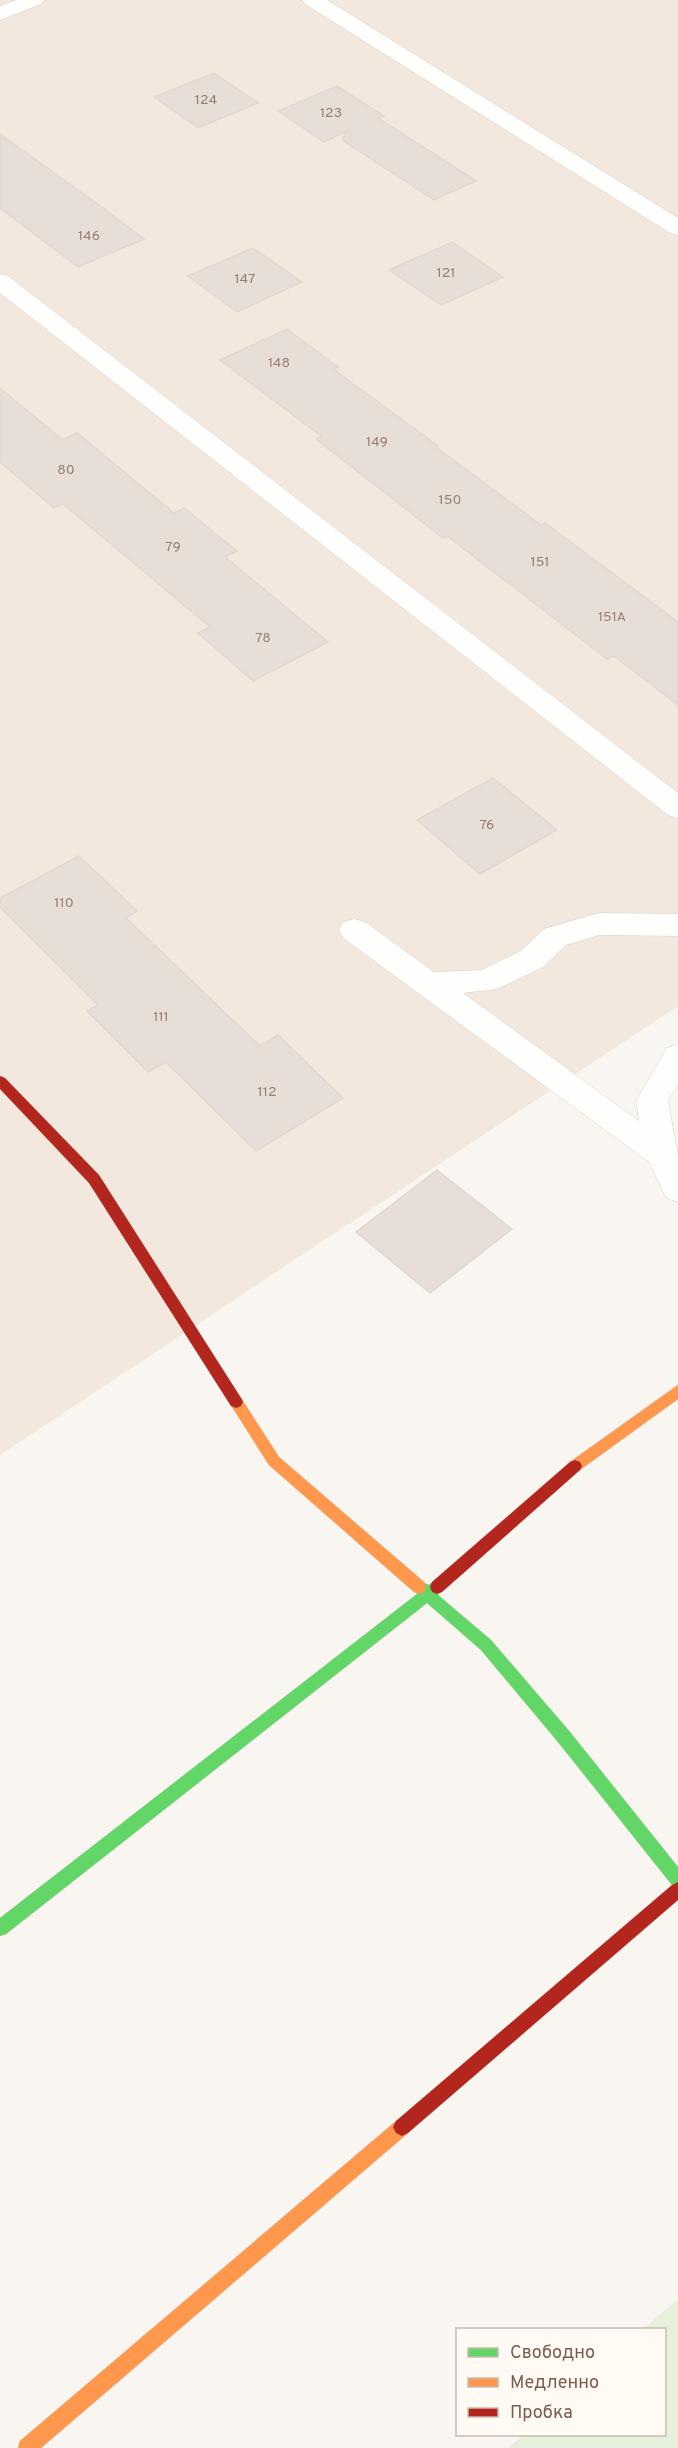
<svg xmlns="http://www.w3.org/2000/svg" width="678" height="2448" viewBox="0 0 678 2448" font-family="Overpass,sans-serif">
  <style>
    .residential { fill: #f2e8de }
    .green { fill: #e7f0db }
    .building { fill: #e6ded7; stroke: #e2d8d2; stroke-width: 1.5 }
    .lines { fill: none; stroke-linecap: round; stroke-linejoin: round }
    .street-casing { stroke: #d7d1cb; stroke-width: 1 }
    .fast-casing { stroke: #d9d2cb; stroke-width: 1 }
    .slow-casing { stroke: #d9d2cb; stroke-width: 1 }
    .jam-casing { stroke: #d9d2cb; stroke-width: 1 }
    .street { fill: #fefefd; fill-rule: evenodd }
    .fast { fill: #63d668; fill-rule: evenodd }
    .slow { fill: #ff974d; fill-rule: evenodd }
    .jam { fill: #b3261e; fill-rule: evenodd }
    .labels { text-anchor: middle; dominant-baseline: central; stroke-width: 6; stroke-linejoin: round; paint-order: stroke }
    .number-label { font-size: 14px; fill: #977e72 }
  </style>
  <rect width="100%" height="100%" fill="#f9f5f0"/>
  <polygon class="residential" points="0,0 678,0 678,1006 0,1455"/>
  <polygon class="green" points="678,2299 678,2448 508,2448 523,2435 664,2434 664,2330 643,2329"/>
  <g class="building">
    <polygon points="214,73 258,103 198,128 154,97"/>
    <polygon points="337,86 384,116 378,118 476,181 434,200 342,140 347,131 324,142 278,111"/>
    <polygon points="0,134 99,205 144,239 78,267 0,208"/>
    <polygon points="452,242 503,277 441,305 389,270"/>
    <polygon points="253,248 302,282 237,312 188,276"/>
    <polygon points="287,329 338,367 333,369 438,446 436,447 541,525 545,523 678,622 678,705 614,656 607,659 447,536 443,538 316,439 321,436 220,360"/>
    <polygon points="0,388 63,440 77,433 174,513 184,508 237,551 225,557 328,642 253,681 198,633 210,627 63,504 54,508 0,462"/>
    <polygon points="493,778 557,830 480,874 417,820"/>
    <polygon points="79,856 137,911 126,918 260,1046 278,1035 343,1098 256,1151 166,1062 148,1072 87,1011 98,1005 0,907 0,898"/>
    <polygon points="437,1170 512,1229 430,1293 356,1232"/>
  </g>
  <g class="lines">
    <g class="street-casing">
      <g id="street">
        <polygon points="16,0 44,0 41,4 0,20 0,6"/>
        <polygon points="302,0 327,0 678,218 678,235 670,233 305,4"/>
        <polygon points="0,274 8,276 678,793 678,818 668,815 0,293"/>
        <polygon points="599,913 678,914 678,936 599,935 566,945 543,967 497,989 463,993 639,1121 636,1101 667,1048 678,1044 678,1084 668,1101 678,1156 678,1202 666,1198 649,1162 343,938 339,930 343,922 354,919 365,922 434,972 482,970 521,951 544,929"/>
      </g>
    </g>
    <g class="fast-casing">
      <polygon id="fast" points="419,1580 428,1585 437,1580 442,1582 444,1587 438,1595 491,1640 570,1732 678,1867 678,1888 672,1885 558,1742 481,1650 427,1603 6,1934 0,1936 0,1918 417,1594 412,1587 414,1582"/>
    </g>
    <g class="slow-casing">
      <g id="slow">
        <polygon points="678,1385 678,1399 580,1470 575,1472 570,1470 568,1466 570,1462"/>
        <polygon points="236,1396 241,1398 279,1457 424,1582 426,1587 424,1592 419,1594 414,1592 269,1465 229,1402 231,1398"/>
        <polygon points="402,2118 408,2121 411,2127 408,2133 41,2448 18,2448 20,2441 396,2121"/>
      </g>
    </g>
    <g class="jam-casing">
      <g id="jam">
        <polygon points="0,1076 5,1078 99,1175 241,1398 243,1402 241,1406 236,1408 231,1406 89,1183 0,1089"/>
        <polygon points="575,1460 580,1462 582,1466 580,1470 442,1592 437,1594 432,1592 430,1587 432,1582 570,1462"/>
        <polygon points="678,1882 678,1900 408,2133 402,2136 396,2133 393,2127 396,2121 672,1885"/>
      </g>
    </g>
    <use href="#street" class="street"/>
    <use href="#fast" class="fast"/>
    <use href="#slow" class="slow"/>
    <use href="#jam" class="jam"/>
  </g>
  <g class="labels">
    <g class="number-label">
      <text x="206" y="100">124</text>
      <text x="331" y="113">123</text>
      <text x="89" y="236">146</text>
      <text x="446" y="273">121</text>
      <text x="245" y="279">147</text>
      <text x="279" y="363">148</text>
      <text x="377" y="442">149</text>
      <text x="66" y="470">80</text>
      <text x="450" y="500">150</text>
      <text x="173" y="547">79</text>
      <text x="540" y="562">151</text>
      <text x="612" y="617">151А</text>
      <text x="263" y="638">78</text>
      <text x="487" y="825">76</text>
      <text x="64" y="903">110</text>
      <text x="161" y="1017">111</text>
      <text x="267" y="1092">112</text>
    </g>
  </g>
  <rect x="456" y="2328" width="210" height="108" fill="#fffaf3" stroke="#cabbb1" stroke-width="1.5"/>
  <rect x="468" y="2348" width="30" height="9" fill="#63d668" stroke="#cabbb1" stroke-width="1.5"/>
  <text x="510" y="2358" font-size="18" fill="#7a5c4d">Свободно</text>
  <rect x="468" y="2378" width="30" height="9" fill="#ff974d" stroke="#cabbb1" stroke-width="1.5"/>
  <text x="510" y="2388" font-size="18" fill="#7a5c4d">Медленно</text>
  <rect x="468" y="2408" width="30" height="9" fill="#b3261e" stroke="#cabbb1" stroke-width="1.5"/>
  <text x="510" y="2418" font-size="18" fill="#7a5c4d">Пробка</text>
</svg>
